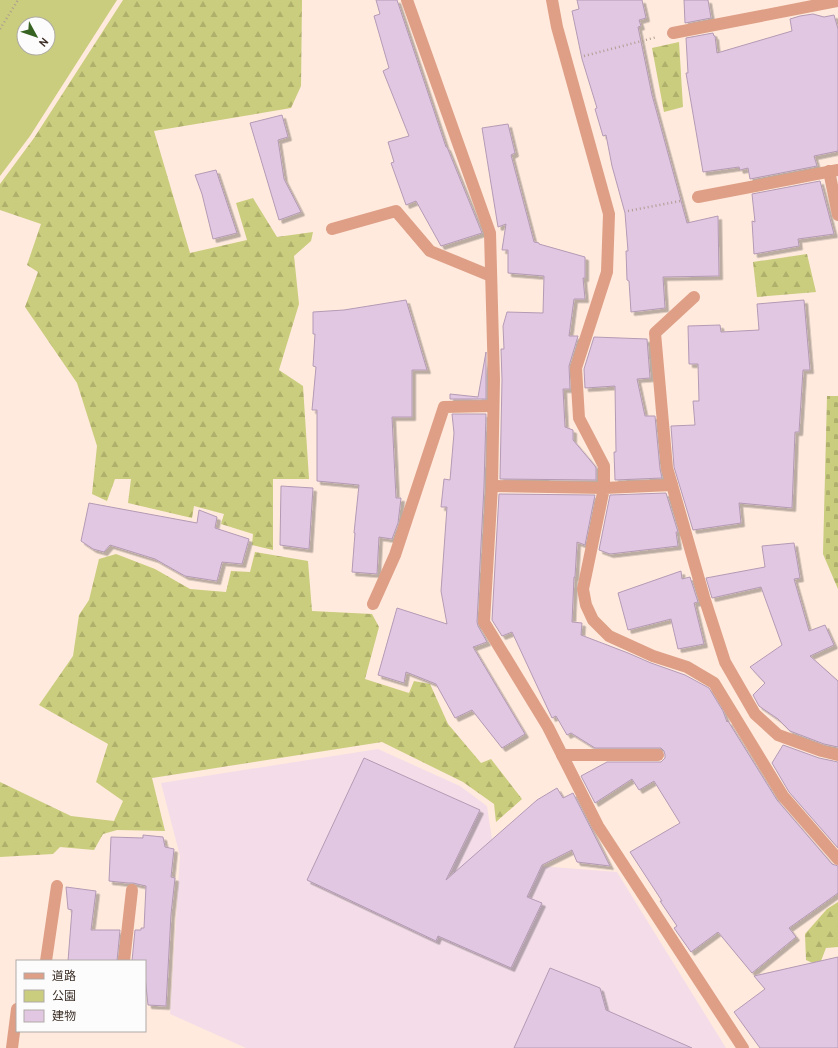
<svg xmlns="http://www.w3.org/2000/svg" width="838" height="1048" viewBox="0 0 838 1048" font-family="Overpass,'Noto Sans JP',sans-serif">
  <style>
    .education { fill: #f4dde9 }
    .forest { fill: url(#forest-firs) }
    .cemetery { fill: url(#cemetery-stones) }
    .green { fill: #c9cd7d; fill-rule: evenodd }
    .building { fill: #e2c7e2; stroke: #b49ab4; filter: url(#shadow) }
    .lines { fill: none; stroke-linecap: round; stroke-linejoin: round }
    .path { stroke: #af9d92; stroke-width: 2.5; stroke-dasharray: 1 3; stroke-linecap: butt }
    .lane { stroke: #de9f86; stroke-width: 12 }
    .street { stroke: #de9f86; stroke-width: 12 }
  </style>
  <defs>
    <pattern id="forest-firs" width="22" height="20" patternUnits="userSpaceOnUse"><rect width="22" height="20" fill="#c9cd7d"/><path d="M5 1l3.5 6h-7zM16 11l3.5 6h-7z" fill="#aeb06c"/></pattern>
    <pattern id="cemetery-stones" width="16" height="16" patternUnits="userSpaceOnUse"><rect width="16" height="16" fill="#c9cd7d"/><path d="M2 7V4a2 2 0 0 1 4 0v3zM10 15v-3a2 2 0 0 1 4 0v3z" fill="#aeb06c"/></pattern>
    <filter id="shadow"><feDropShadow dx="3.5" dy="3.5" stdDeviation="0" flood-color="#0004"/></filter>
  </defs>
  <rect width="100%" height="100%" fill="#ffeadd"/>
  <polygon class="education" points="378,749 460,786 487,806 494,852 540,866 617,872 726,1048 246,1048 170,1014 180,856 161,783"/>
  <g class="forest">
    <polygon points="123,0 302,0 301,86 291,108 154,131 190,253 247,240 236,203 253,198 277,237 313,232 311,241 294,256 299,304 279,370 303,386 309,479 273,479 273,550 252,545 253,534 221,524 224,514 194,506 192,518 128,503 131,479 115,479 107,501 92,494 97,446 77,383 25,307 38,272 27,265 41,224 0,210 0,184 34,138"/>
    <polygon points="679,42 683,107 664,112 652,48"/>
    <polygon points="807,254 816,292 757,297 753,262"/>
    <polygon points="255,552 308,561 312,611 372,614 379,627 365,679 409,693 414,681 430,684 448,724 481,763 491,759 522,799 496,822 494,804 463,782 382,742 152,778 165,831 117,830 103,834 94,850 60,847 53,854 0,857 0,782 71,816 114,821 123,801 96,782 108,744 39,705 73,656 79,615 89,600 99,559 116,554 155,569 190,589 226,592 231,571 250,572"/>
    <polygon points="838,902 838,947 826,948 819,966 806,960 805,934 827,909"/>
  </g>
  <polygon class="cemetery" points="827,396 838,396 838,589 823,554"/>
  <path class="green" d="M0 0H117L30 136 0 176ZM24 24H48V48H24Z"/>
  <g class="building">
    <polygon points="376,0 397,0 446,147 447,147 482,233 441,246 416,201 406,205 391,163 394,162 388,142 409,136 383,71 389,68 374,16 380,14"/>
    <polygon points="577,0 642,0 646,18 639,20 641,26 638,27 652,95 687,223 718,216 719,276 663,277 665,308 631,312 629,281 627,280 626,251 628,251 625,213 612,166 606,135 603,136 595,109 597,108 582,59 572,11 579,9"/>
    <polygon points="684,0 708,0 711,18 685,23"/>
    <polygon points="813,14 824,17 834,15 838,29 838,151 814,156 817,166 750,179 748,168 740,170 739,167 703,172 686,73 688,73 686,38 713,33 714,36 715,36 717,53 792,31 790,19 800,16"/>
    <polygon points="282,115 288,137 278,140 284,179 301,212 279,220 250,123"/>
    <polygon points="508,124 515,153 511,155 534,242 539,243 539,244 585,257 585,278 583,278 585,299 574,299 569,336 578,336 569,366 570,389 563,389 565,427 573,430 573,440 595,466 596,468 596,480 500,479 502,380 501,349 504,349 503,326 507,312 543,313 544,276 508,273 508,250 502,250 506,224 498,227 482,128"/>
    <polygon points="216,170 237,233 213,239 202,194 195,175"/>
    <polygon points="820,181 834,234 798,239 799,246 754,254 752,221 755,222 752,194"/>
    <polygon points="406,300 427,370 412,370 412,417 392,417 396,498 401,498 398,523 392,539 379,537 377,574 352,572 355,533 354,533 359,485 317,481 317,410 312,410 316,367 313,366 315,334 313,334 313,312 344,310"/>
    <polygon points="804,300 810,370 803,370 799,432 795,432 792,508 739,503 741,523 693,530 674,467 671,426 695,425 693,401 699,401 698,364 689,364 688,326 720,325 721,332 759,330 757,304"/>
    <polygon points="594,337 647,339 650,378 637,379 645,416 655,416 660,469 662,478 615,480 614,452 616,452 615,386 585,388 584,369"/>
    <polygon points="486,352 486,399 450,399 450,394 478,397"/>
    <polygon points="452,414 486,414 484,486 477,622 478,626 487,642 473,647 525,734 502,748 472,710 455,718 436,684 406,672 404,683 378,675 397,608 447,624 441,591 447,507 441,507 444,479 450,480 454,433"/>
    <polygon points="281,486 313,488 309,549 280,545"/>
    <polygon points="666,493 678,532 676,532 678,546 610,554 599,550 610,495"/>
    <polygon points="499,494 595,495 585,545 577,542 575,577 574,577 572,622 582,623 581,635 628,653 651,663 685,675 709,688 723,711 727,722 728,721 777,800 832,864 838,866 838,893 789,928 796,937 752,973 718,932 691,952 674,928 677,926 660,901 662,901 630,852 680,823 654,781 639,790 632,779 595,803 581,776 607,762 661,762 665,758 665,755 664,751 661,748 595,748 571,733 567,735 556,716 552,718 512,632 502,636 492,620"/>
    <polygon points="89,503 197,523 199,510 217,517 215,528 249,539 242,564 222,562 217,581 185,576 155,559 110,545 104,552 93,549 81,541"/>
    <polygon points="794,543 800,578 794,579 809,631 825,625 834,645 810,656 838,681 838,747 824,744 790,731 778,719 759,706 753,695 765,683 750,667 782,645 761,587 712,598 706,578 765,567 762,546"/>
    <polygon points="681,571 682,579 690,577 698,602 694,603 704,644 678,649 671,619 628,630 618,593"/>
    <polygon points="783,745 819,758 838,762 838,848 789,792 772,763"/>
    <polygon points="364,758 480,810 446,880 537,800 557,788 563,798 573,793 610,866 577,862 572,850 542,865 527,897 542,903 511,968 438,936 436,941 307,880"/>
    <polygon points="143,835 163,837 165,847 174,849 171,877 175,878 171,914 166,1006 148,1005 145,976 145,961 132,961 135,930 141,930 141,928 144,928 146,886 137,884 133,883 128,883 109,881 111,837 143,838"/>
    <polygon points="66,887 96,891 91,930 120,930 117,961 68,961 72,910 68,909"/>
    <polygon points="838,957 838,1048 760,1048 734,1012 765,989 754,976"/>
    <polygon points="550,968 600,988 606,1010 692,1048 514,1048"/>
  </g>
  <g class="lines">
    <g class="path">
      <polyline points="0,29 18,0"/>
      <polyline points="584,56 657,37"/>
      <polyline points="628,211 680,201"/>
    </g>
    <g class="lane">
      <polyline points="829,171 838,215"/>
      <polyline points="698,197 838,170"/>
      <polyline points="332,229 396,211 430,251 491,276"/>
      <polyline points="694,297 655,333 667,468 672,485 604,488 583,589 586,605 593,620 609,636 653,656 687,667 714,683 783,796 838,859"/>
      <polyline points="373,604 395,555 444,407 493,406"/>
      <polyline points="562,755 658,755"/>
      <polyline points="46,961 57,886"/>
      <polyline points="124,961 132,890"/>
      <polyline points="12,1048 17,1009"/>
    </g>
    <g class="street">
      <polyline points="407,0 490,233 494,380 492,486 484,622 548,727 598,826 743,1048"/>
      <polyline points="673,33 838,1"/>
      <polyline points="672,485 704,597 725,662 755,714 778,735 822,751 838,755"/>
      <polyline points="492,486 604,488 604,466 579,418 576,368 607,272 609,214 557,27 552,0"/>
    </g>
  </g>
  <rect x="16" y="960" width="130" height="72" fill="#fcfcfc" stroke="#afaaa7"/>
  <rect x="24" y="973" width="20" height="6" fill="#de9f86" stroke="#afaaa7"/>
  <text x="52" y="980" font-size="12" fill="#3c2f27">道路</text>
  <rect x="24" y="990" width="20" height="12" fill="#c9cd7d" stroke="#afaaa7"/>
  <text x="52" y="1000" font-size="12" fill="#3c2f27">公園</text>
  <rect x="24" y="1010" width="20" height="12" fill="#e2c7e2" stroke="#afaaa7"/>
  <text x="52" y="1020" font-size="12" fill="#3c2f27">建物</text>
  <g transform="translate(36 36) rotate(130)"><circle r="19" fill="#fcfcfc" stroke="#afaaa7"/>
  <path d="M0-3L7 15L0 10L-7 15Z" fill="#376322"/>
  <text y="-6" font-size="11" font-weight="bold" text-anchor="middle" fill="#3c2f27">N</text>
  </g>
</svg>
